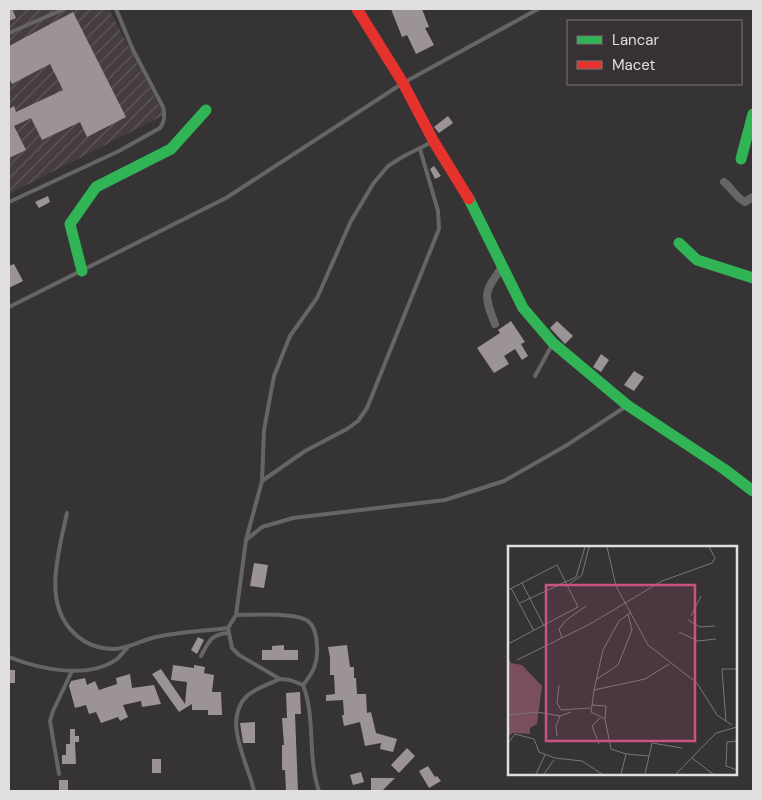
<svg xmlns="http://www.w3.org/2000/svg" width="762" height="800" viewBox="0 0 762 800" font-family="'DM Sans',sans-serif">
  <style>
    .industrial { fill: url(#industrial-furrows) }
    .building { fill: #9b9395 }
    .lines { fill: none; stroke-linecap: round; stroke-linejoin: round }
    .lane { stroke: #666565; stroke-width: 4 }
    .street { stroke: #666565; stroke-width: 8 }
    .fast { stroke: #30b455; stroke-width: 11 }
    .jam { stroke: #e5322d; stroke-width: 11 }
    .inset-road { fill: none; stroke: #797778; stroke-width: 1 }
    .view { fill: #cb5382; fill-opacity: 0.15; stroke: #cb5382; stroke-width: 2.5 }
    .inset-edge { fill: none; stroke: #e0dede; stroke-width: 2.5 }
  </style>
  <defs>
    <pattern id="industrial-furrows" width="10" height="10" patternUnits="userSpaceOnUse" patternTransform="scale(1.25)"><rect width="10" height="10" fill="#453d3f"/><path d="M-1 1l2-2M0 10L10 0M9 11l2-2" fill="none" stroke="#60595a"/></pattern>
  </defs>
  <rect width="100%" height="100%" fill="#353334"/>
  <polygon class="industrial" points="9,9 109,9 164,115 9,194"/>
  <g class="building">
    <polygon points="9,9 12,9 16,18 9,21"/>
    <polygon points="391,9 422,9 429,27 425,28 434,45 416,54 407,35 402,37"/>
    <polygon points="73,12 126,117 87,137 80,122 42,140 31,118 14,126 26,150 9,158 9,109 14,106 16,112 63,90 50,64 12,84 9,78 9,46"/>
    <polygon points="448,116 453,123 439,133 434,127"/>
    <polygon points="434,166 441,176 435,179 430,169"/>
    <polygon points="48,196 50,202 39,208 35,202"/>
    <polygon points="14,264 23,281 9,288 9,266"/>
    <polygon points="511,321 525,342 521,344 528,356 522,360 515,349 504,356 509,364 494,373 477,348 500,333 498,330"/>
    <polygon points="557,321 573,336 565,344 550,328"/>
    <polygon points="601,354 609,360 601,372 593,367"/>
    <polygon points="634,371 644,377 634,391 624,385"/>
    <polygon points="254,563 268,565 264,588 250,586"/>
    <polygon points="198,637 204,640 197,654 191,650"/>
    <polygon points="284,645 284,650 298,650 298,660 262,660 262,650 272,650 272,646"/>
    <polygon points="347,645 350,667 354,667 354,678 356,678 357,694 366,694 367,713 371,712 376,733 397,739 393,752 380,749 381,743 365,746 360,722 344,726 342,715 344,715 343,700 326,701 326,695 335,694 334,675 330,675 330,657 328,647"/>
    <polygon points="173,665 194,668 194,665 205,667 204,673 214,675 212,692 221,692 222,715 208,715 208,710 192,710 192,704 179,712 152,674 161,669 185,704 187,682 171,680"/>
    <rect x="9" y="670" width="6" height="13"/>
    <polygon points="130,674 132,688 154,685 161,704 142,707 141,701 123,705 128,717 120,721 118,717 101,723 96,712 89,714 86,705 75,708 69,686 71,681 85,678 87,685 95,681 99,690 117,684 116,678"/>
    <polygon points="300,692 301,714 295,714 298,791 286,791 285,770 282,770 282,745 284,745 282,718 287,718 286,693"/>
    <polygon points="255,722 255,743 243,743 240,723"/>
    <polygon points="70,729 75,729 75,736 79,736 79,742 75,742 76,764 62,764 62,755 66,755 66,744 70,744"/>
    <polygon points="407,748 415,756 399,773 391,765"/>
    <rect x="152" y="759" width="9" height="14"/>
    <polygon points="428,766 435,777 437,776 441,781 429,788 419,771"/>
    <polygon points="361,772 364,782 353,785 350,775"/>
    <polygon points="371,778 395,778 382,791 371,791"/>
    <rect x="59" y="780" width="9" height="11"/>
  </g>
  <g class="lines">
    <g class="lane">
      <polyline points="9,33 64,9"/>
      <path d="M9 202 119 151 160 128C165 121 165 115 163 107L133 50 116 9"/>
      <polyline points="9,307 226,198 403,83 538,9"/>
      <polyline points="535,376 552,345"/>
      <polyline points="262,481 305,451 347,429 358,421 367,408 439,229 438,211 420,149"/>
      <path d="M67 513C59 551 42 603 74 633 85 644 99 649 115 649 130 648 142 640 156 637 179 632 204 631 228 628"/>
      <polyline points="246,540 262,481 264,430 274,376 290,336 317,298 351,221 373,184 388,166 404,156 432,142"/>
      <path d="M236 615C251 615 298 612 309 622 315 627 317 639 317 647 318 663 313 673 303 685"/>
      <path d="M201 656C209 641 211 634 229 633"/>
      <path d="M9 657C39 669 88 680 117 659 121 656 124 651 127 648"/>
      <polyline points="59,774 50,721 53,711 72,671"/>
      <path d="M254 791C248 763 221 719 248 695 255 689 271 683 280 679"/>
      <path d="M319 791C307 757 316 718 303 685L290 680 280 679 239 655 232 648 228 628 236 615 246 540 262 527 293 518 445 500 504 481 567 445 625 407"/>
    </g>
    <g class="street">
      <path d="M724 182C732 188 736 198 745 202L753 197"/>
      <path d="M495 324C483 293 484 293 502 267"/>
    </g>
    <g class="fast">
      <polyline points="741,159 753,114"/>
      <polyline points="469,199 523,308 553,343 627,405 724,469 753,491"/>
      <polyline points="679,243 697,260 753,278"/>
      <polyline points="82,271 70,224 96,187 171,149 206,110"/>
    </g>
    <polyline class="jam" points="357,9 403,83 434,142 469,199"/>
  </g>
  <g transform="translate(508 546)">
    <rect width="229" height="229" fill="#353334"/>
    <path d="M0 112 3 117 14 119 34 140 29 178 22 182V188L5 187 0 190Z" fill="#7a4e5d"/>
    <path class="inset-road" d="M99 1 108 40 140 99 189 137 209 169 224 179M14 37 36 80M60 39 74 29 81 1M3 42 26 85M0 44 49 19 70 61 0 98M12 57 68 31 77 1M183 70 193 50M180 74 192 81 207 80M171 86 190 95 208 93M54 92 51 83 57 75 78 60M9 114 82 78 154 35 204 17 207 12 201 1M89 133 110 119 124 84 120 68M51 139 49 157 53 164 82 162M86 144 95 104 111 75 123 66M84 159 98 160 97 173M0 169 29 166 52 170 63 166M218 176 214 123H229M49 190 48 180 52 170M229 195 219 196 218 220 229 224M0 197 7 188 26 193 31 206 47 212 74 215 94 228M91 198 84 180 92 172M118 208 141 210M184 212 205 228M28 228 37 209M36 228 46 214M113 228 118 208 103 203 97 173 83 166 86 144 137 133 161 118M137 228 144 197 174 202M168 228 208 187 229 181"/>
    <path class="view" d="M38 39H187V195H38Z"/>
    <rect width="229" height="229" class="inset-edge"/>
  </g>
  <rect width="762" height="800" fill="none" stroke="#e0dede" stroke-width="20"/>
  <rect x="567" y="20" width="175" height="65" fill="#363233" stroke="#7a7777"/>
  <rect x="577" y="36" width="25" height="8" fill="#30b455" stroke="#7a7777"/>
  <text x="612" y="45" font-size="15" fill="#e0dede">Lancar</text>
  <rect x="577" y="61" width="25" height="8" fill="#e5322d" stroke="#7a7777"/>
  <text x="612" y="70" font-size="15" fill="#e0dede">Macet</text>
</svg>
